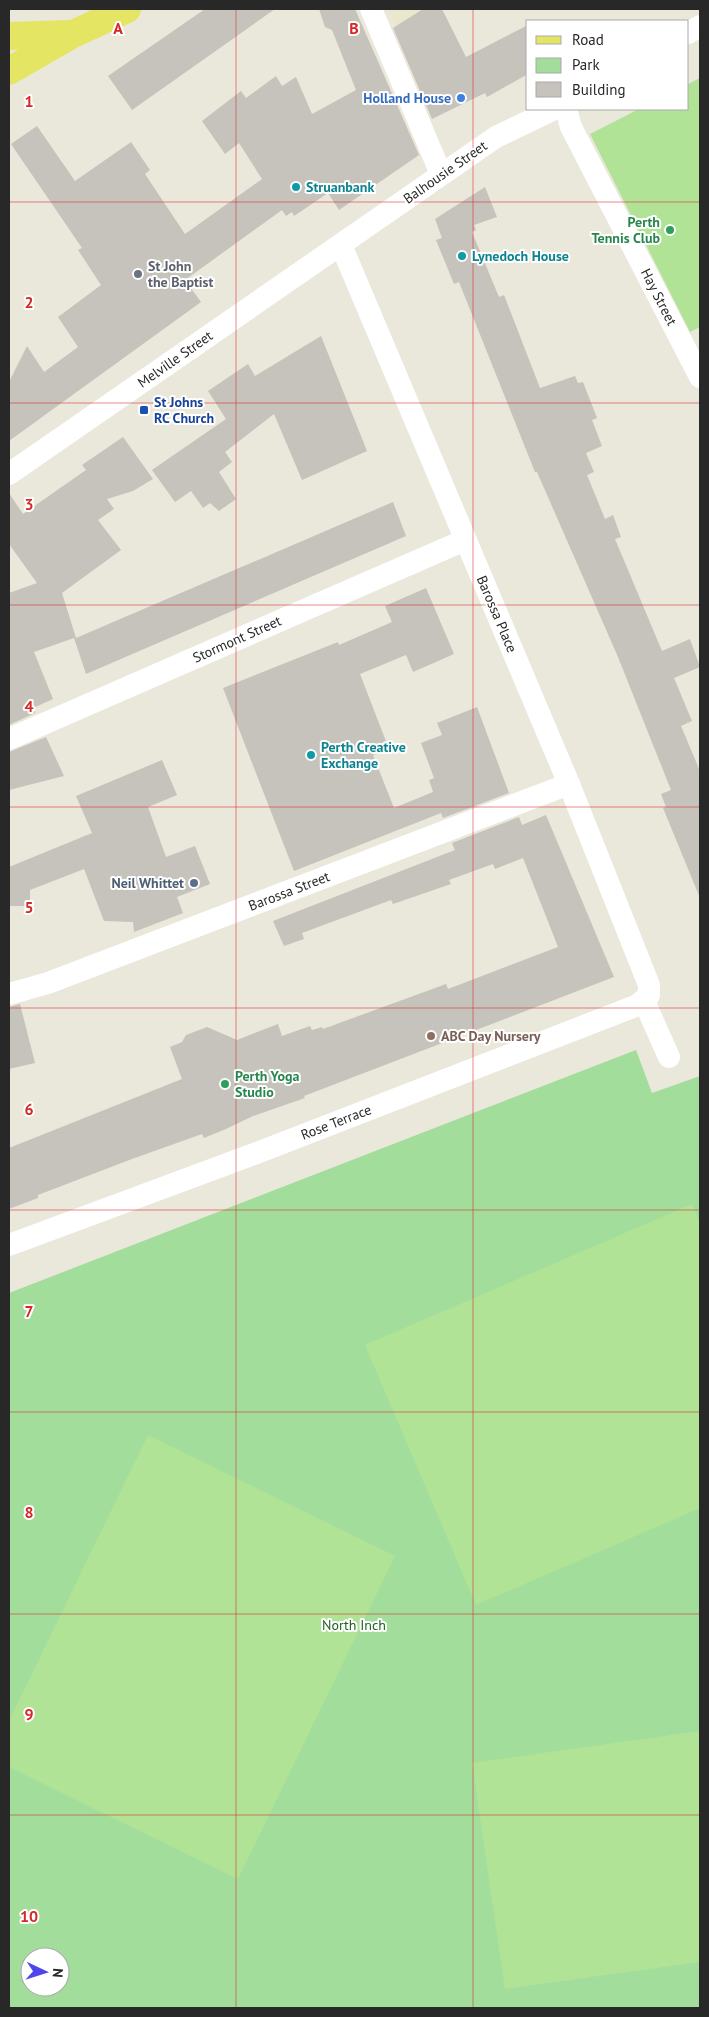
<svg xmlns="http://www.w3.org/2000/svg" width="709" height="2017" viewBox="0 0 709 2017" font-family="'PT Sans',sans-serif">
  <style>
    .education { fill: #eae7cb }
    .green { fill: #a2dd9b; fill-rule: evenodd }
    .pitch { fill: #b1e397 }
    .building { fill: #c5c3bb }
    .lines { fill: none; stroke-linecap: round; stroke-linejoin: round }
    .minor { stroke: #fff; stroke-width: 22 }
    .primary { stroke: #e5e564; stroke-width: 28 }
    .grid { fill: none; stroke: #d62828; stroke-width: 1; stroke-opacity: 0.55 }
    .shop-dot { fill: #3f7fe0; stroke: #fff; stroke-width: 2 }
    .culture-dot { fill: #0f9aa8; stroke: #fff; stroke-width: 2 }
    .leisure-dot { fill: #2e9e5b; stroke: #fff; stroke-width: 2 }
    .worship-dot { fill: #6b7280; stroke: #fff; stroke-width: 2 }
    .transit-dot { fill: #1a4fb4; stroke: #fff; stroke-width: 2 }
    .service-dot { fill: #5c6f8a; stroke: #fff; stroke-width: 2 }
    .education-dot { fill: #8d6e63; stroke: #fff; stroke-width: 2 }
    .labels { text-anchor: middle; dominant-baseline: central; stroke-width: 4; stroke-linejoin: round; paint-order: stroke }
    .shop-label { font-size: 14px; font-weight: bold; fill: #366cbe; stroke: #fff; text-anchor: end }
    .street-label { font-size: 14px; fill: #282828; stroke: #fff }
    .culture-label { font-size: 14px; font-weight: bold; fill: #0d838f; stroke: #fff; text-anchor: start }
    .leisure-label { font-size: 14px; font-weight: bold; fill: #27864d; stroke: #fff; text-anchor: end }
    .worship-label { font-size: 14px; font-weight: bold; fill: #5b616d; stroke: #fff; text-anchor: start }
    .transit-label { font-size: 14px; font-weight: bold; fill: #164399; stroke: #fff; text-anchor: start }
    .service-label { font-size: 14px; font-weight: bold; fill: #4e5e75; stroke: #fff; text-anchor: end }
    .education-label { font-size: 14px; font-weight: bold; fill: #785e54; stroke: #fff; text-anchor: start }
    .park-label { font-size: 14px; fill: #1f5f20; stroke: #fff }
    .grid-label { font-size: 16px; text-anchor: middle; font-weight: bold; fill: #d62828; stroke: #fff; stroke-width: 4; stroke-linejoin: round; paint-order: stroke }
  </style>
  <rect width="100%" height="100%" fill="#eae7db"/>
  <polygon class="education" points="388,9 423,9 396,26"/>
  <path class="green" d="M636 1050 652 1093 700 1076V2008H9V1293ZM30 1957H60V1987H30Z"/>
  <g class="pitch">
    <polygon points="700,78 700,327 690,332 590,134 639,109 688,109 688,84"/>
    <polygon points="692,1204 700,1223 700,1508 476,1605 365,1345"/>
    <polygon points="148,1435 395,1556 238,1879 9,1767 9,1721"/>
    <polygon points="700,1731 700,1962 505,1989 472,1763"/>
  </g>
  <g class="building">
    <polygon points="205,9 275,9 132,110 108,76"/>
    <polygon points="319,9 355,9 419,155 339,210 328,193 294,216 292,212 286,216 282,210 185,280 201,302 9,441 9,382 27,346 44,372 78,347 58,317 101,285 78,250 82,248 11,144 37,126 75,181 131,142 150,170 145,174 185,234 262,179 239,143 225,154 202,121 241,91 246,98 276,76 282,86 296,77 312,114 356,90 332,30 325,27"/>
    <polygon points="423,9 442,9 466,57 528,25 528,74 487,97 485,93 432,119 393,28"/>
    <polygon points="485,187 497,217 474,225 476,230 472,232 499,297 504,295 540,388 575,376 578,383 583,382 597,418 592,420 602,446 586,453 594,472 587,475 605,519 613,515 621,537 615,539 662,651 690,639 700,667 674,678 692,721 681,726 700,771 700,898 663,808 666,807 661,794 671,790 618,657 537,472 535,472 459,282 454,284 436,240 442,238 435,219"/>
    <polygon points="321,336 367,451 302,480 274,414 225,452 232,462 219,472 236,499 219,511 210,503 203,508 191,491 175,502 152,470 226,419 208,391 248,364 255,376"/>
    <polygon points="123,437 153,479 133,491 107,499 114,509 98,520 121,550 62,593 76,638 393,502 406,536 86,674 74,638 34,652 53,699 33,708 35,713 9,725 9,593 37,583 9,544 9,493 23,514 86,470 82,465"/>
    <polygon points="426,588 454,654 413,672 406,655 360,674 389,749 373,755 394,808 433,792 429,780 434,778 421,743 442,735 437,723 477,707 509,793 443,818 441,813 294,871 223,688 338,642 339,645 392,622 385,606"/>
    <polygon points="46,737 64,776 9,790 9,752"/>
    <polygon points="162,760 177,795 148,807 166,857 195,846 210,884 177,897 183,913 134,932 133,922 104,921 84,869 30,890 30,906 9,906 9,867 92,833 76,796"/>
    <polygon points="546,815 614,977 304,1096 305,1098 253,1116 226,1129 204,1138 202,1134 132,1159 38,1195 38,1198 9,1209 9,1148 182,1079 170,1047 182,1042 186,1035 207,1027 237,1040 278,1024 282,1036 310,1026 312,1030 322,1027 323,1029 446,984 448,989 558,947 523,858 495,869 493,864 449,880 451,884 393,904 391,900 302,933 304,939 284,946 273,921 455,850 452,843 519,817 522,825"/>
    <polygon points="20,1004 35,1063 9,1069 9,1007"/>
  </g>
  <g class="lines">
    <g class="minor">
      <polyline points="371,9 441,174"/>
      <polyline points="688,33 700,26"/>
      <polyline points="566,109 571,127 700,377"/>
      <polyline points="9,474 496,137 554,109"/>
      <polyline points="9,739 465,540"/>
      <polyline points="9,994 48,983 569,784"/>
      <polyline points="644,1001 669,1057"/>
      <polyline points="9,1245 262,1151 638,1005 649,995 649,985 569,784 341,245"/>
    </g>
    <g class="primary">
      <polyline points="9,36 69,34"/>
      <polyline points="9,71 73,34 127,9"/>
    </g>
  </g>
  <path class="grid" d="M236 9V2008M473 9V2008M9 202H700M9 403H700M9 605H700M9 807H700M9 1008H700M9 1210H700M9 1412H700M9 1614H700M9 1815H700"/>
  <circle class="shop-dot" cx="461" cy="98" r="5"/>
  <g class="culture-dot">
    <circle cx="296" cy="187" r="5"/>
    <circle cx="462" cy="256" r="5"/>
    <circle cx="311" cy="755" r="5"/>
  </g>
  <g class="leisure-dot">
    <circle cx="670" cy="230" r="5"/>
    <circle cx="225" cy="1084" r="5"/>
  </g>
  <circle class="worship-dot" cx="138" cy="274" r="5"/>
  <rect class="transit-dot" x="139" y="405" width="10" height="10" rx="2.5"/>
  <circle class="service-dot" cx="194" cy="883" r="5"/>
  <circle class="education-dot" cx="431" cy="1036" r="5"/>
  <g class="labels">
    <g class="shop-label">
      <text x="451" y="98">Holland House</text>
    </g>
    <g class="street-label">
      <text transform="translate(445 172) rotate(-35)">Balhousie Street</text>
      <text transform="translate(659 297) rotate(63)">Hay Street</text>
      <text transform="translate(175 359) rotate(-35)">Melville Street</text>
      <text transform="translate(497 614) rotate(67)">Barossa Place</text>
      <text transform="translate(237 639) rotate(-24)">Stormont Street</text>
      <text transform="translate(289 891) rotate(-21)">Barossa Street</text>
      <text transform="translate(336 1122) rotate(-21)">Rose Terrace</text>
    </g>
    <g class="culture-label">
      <text x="306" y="187">Struanbank</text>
      <text x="472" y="256">Lynedoch House</text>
      <text x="321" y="747">Perth Creative<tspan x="321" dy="16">Exchange</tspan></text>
    </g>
    <g class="leisure-label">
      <text x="660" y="222">Perth<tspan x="660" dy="16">Tennis Club</tspan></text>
      <text x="235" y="1076" text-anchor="start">Perth Yoga<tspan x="235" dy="16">Studio</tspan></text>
    </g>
    <g class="worship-label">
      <text x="148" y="266">St John<tspan x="148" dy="16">the Baptist</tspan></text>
    </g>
    <g class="transit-label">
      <text x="154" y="402">St Johns<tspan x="154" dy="16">RC Church</tspan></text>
    </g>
    <g class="service-label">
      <text x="184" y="883">Neil Whittet</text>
    </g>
    <g class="education-label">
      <text x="441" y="1036">ABC Day Nursery</text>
    </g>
    <g class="park-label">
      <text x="354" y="1625">North Inch</text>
    </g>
  </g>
  <g class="grid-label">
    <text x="118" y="34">A</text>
    <text x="354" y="34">B</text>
    <text x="29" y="107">1</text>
    <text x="29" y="308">2</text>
    <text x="29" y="510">3</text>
    <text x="29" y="712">4</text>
    <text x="29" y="913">5</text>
    <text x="29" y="1115">6</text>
    <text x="29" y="1317">7</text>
    <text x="29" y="1518">8</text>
    <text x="29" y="1720">9</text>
    <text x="29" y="1922">10</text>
  </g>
  <rect width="709" height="2017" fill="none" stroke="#282828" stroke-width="20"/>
  <rect x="526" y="20" width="162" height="90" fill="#ffffff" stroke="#a9a9a9"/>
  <rect x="536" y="36" width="25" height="8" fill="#e5e564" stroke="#a9a9a9"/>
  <text x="572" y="45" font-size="15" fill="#282828">Road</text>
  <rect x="536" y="58" width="25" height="15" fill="#a2dd9b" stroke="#a9a9a9"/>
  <text x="572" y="70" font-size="15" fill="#282828">Park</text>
  <rect x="536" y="82" width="25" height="15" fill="#c5c3bb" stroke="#a9a9a9"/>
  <text x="572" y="95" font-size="15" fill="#282828">Building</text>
  <g transform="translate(45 1972) rotate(94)"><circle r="24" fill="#ffffff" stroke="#a9a9a9"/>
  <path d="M0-4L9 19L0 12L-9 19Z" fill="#4e46ec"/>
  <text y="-8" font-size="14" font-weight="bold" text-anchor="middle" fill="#282828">N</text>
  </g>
</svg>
